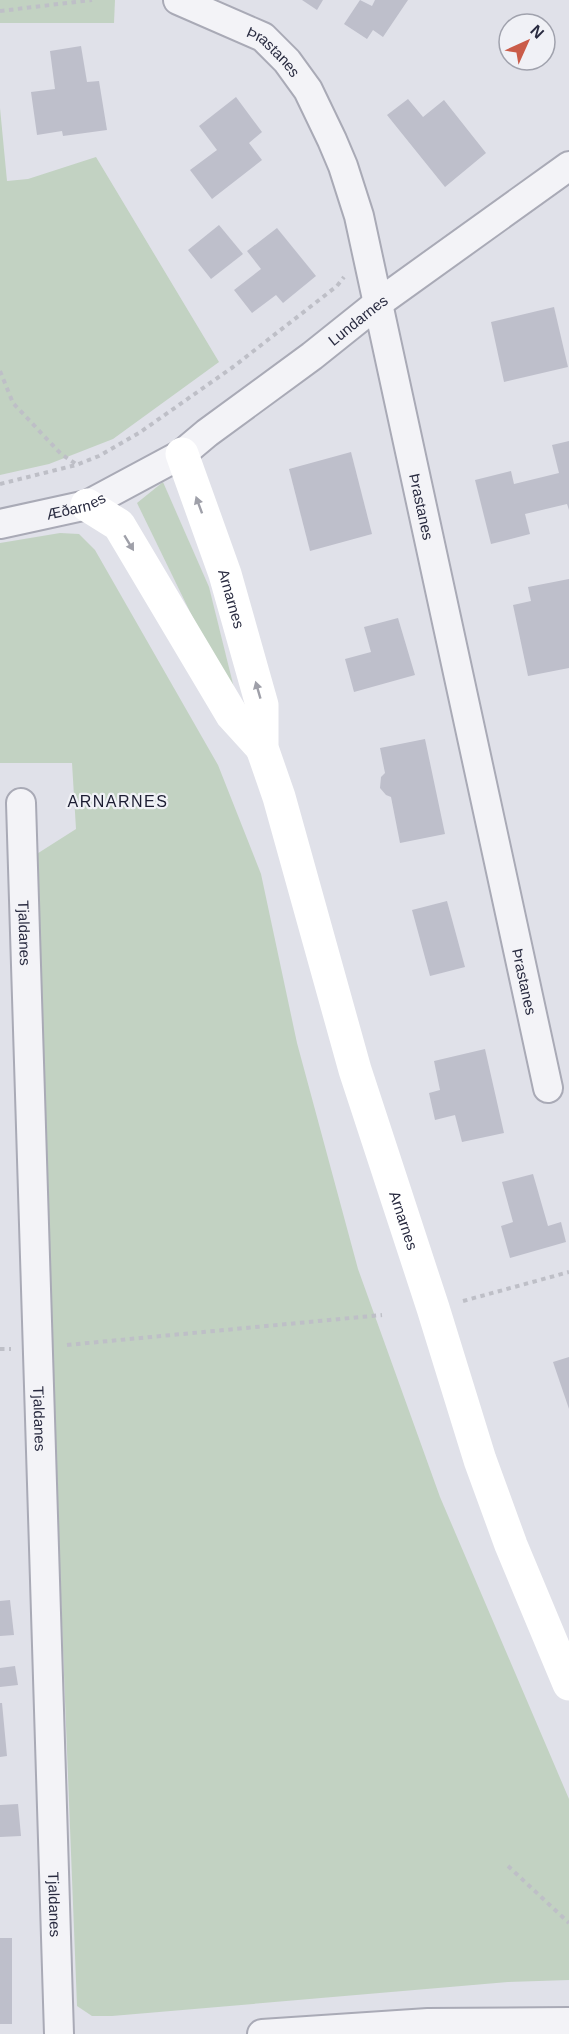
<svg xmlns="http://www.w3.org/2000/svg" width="569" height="2034" viewBox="0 0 569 2034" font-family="Arial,sans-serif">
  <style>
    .green { fill: #c2d2c2 }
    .building { fill: #bebfcb }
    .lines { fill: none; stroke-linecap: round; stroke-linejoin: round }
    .street-casing { stroke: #a9aab6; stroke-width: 32 }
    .path { stroke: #bebfc7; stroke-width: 4; stroke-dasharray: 4.5 4.5; stroke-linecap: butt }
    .street { stroke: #f3f3f7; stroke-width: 28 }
    .secondary { stroke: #fff; stroke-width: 33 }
    .oneway { fill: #9fa0a9 }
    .labels { text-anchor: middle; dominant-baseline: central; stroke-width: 4.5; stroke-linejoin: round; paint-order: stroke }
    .street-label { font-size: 15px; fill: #292b40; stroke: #f0f1f6 }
    .neighbourhood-label { font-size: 16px; letter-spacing: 1.5px; fill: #1b1c31; stroke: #f0f1f6 }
  </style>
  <rect width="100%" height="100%" fill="#e0e1e9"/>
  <g class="green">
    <polygon points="0,0 115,0 114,23 0,23"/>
    <polygon points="0,108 7,181 28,179 96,157 219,362 113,439 49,464 0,475"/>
    <polygon points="163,482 209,587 236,696 193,618 137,503"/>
    <polygon points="60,533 79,534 95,550 218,765 261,874 297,1043 358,1269 440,1497 569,1799 569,1980 508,1982 112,2016 92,2016 77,2006 32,857 76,829 72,763 0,763 0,543"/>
  </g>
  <g class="building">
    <polygon points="302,0 323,0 317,10"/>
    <polygon points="360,0 372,6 375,0 408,0 383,37 373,30 367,39 344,24"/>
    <polygon points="81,46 87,82 99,81 107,130 63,136 62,131 37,135 31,92 55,89 50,51"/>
    <polygon points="236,97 262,132 249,143 262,160 212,199 190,170 217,150 199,126"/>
    <polygon points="408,99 423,117 444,100 486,153 445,187 387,115"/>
    <polygon points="219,225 243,254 211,279 188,250"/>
    <polygon points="277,228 316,276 283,303 276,295 252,313 234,290 261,269 247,251"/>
    <polygon points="554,307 568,367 504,382 491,322"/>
    <polygon points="569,441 569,510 567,504 525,514 530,534 491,544 475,480 511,471 514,484 559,473 552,445"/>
    <polygon points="351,452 372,534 310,551 289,469"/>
    <polygon points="569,579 569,668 528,676 513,605 531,601 528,587"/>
    <polygon points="398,618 415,675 354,692 345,659 371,652 364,627"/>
    <polygon points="425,739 445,834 400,843 391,797 386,795 380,788 381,777 385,773 380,748"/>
    <polygon points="447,901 465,967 430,976 412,910"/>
    <polygon points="485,1049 504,1133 462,1142 455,1115 435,1120 429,1093 440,1090 434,1061"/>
    <polygon points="533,1174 548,1226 561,1222 566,1242 510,1258 501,1226 513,1222 502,1182"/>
    <polygon points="569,1357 569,1409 553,1362"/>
    <polygon points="10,1600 14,1635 0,1636 0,1601"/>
    <polygon points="15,1666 18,1685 0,1687 0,1668"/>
    <polygon points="0,1703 2,1703 7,1756 0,1757"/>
    <polygon points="18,1804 21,1836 0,1837 0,1805"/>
    <rect x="0" y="1938" width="12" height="86"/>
  </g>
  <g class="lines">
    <g class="street-casing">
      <g id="street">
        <path id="s1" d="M178 0 263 37 287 61 308 90 332 140 343 166 359 216 548 1088"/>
        <path id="s2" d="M0 524 87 505 182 454 207 433 312 356 377 304 569 166"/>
        <path id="s3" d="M21 803 59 2034"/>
        <polyline points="262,2034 428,2023 569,2022"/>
      </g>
    </g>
    <g class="path">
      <polyline points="0,11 92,0"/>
      <polyline points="0,371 13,403 61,454 76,464"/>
      <polyline points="0,484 76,465 99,456 139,433 233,367 337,286 344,277"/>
      <polyline points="463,1301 569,1272"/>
      <polyline points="67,1345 382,1315"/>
      <polyline points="0,1349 11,1349"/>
      <polyline points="508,1866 569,1923"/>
    </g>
    <use href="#street" class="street"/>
    <g class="secondary">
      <path id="s4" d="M182 454 225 574 262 705V748L279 797 355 1070 433 1308 480 1460 511 1545 569 1684"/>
      <polyline points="87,505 119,525 232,715 262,748"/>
    </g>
  </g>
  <defs><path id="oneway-solid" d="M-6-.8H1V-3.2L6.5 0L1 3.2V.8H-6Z" transform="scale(1.5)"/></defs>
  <g class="oneway">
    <use href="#oneway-solid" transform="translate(199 505) rotate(-110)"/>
    <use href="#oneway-solid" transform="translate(129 543) rotate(59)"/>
    <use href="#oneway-solid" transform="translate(258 690) rotate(-106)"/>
  </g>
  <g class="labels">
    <g class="street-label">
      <text stroke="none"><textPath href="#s1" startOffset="110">Þrastanes</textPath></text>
      <text stroke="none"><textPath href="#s2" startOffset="418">Lundarnes</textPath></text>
      <text stroke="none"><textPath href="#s2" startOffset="78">Æðarnes</textPath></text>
      <text stroke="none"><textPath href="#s1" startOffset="596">Þrastanes</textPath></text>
      <text stroke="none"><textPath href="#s4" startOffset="153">Arnarnes</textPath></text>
      <text stroke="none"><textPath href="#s3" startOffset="130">Tjaldanes</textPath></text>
      <text stroke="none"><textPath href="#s1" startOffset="1082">Þrastanes</textPath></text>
      <text stroke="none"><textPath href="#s4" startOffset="800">Arnarnes</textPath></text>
      <text stroke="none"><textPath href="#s3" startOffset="616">Tjaldanes</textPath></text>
      <text stroke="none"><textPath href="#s3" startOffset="1102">Tjaldanes</textPath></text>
    </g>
    <g class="neighbourhood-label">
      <text x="118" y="801">ARNARNES</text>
    </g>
  </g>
  <g transform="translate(527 42) rotate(45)"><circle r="28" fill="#f0f1f6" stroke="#a0a2ad" stroke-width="1.5"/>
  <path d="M0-4.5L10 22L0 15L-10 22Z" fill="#ca5c49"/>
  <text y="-9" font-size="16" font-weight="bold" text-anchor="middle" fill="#292b40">N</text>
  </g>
</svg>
